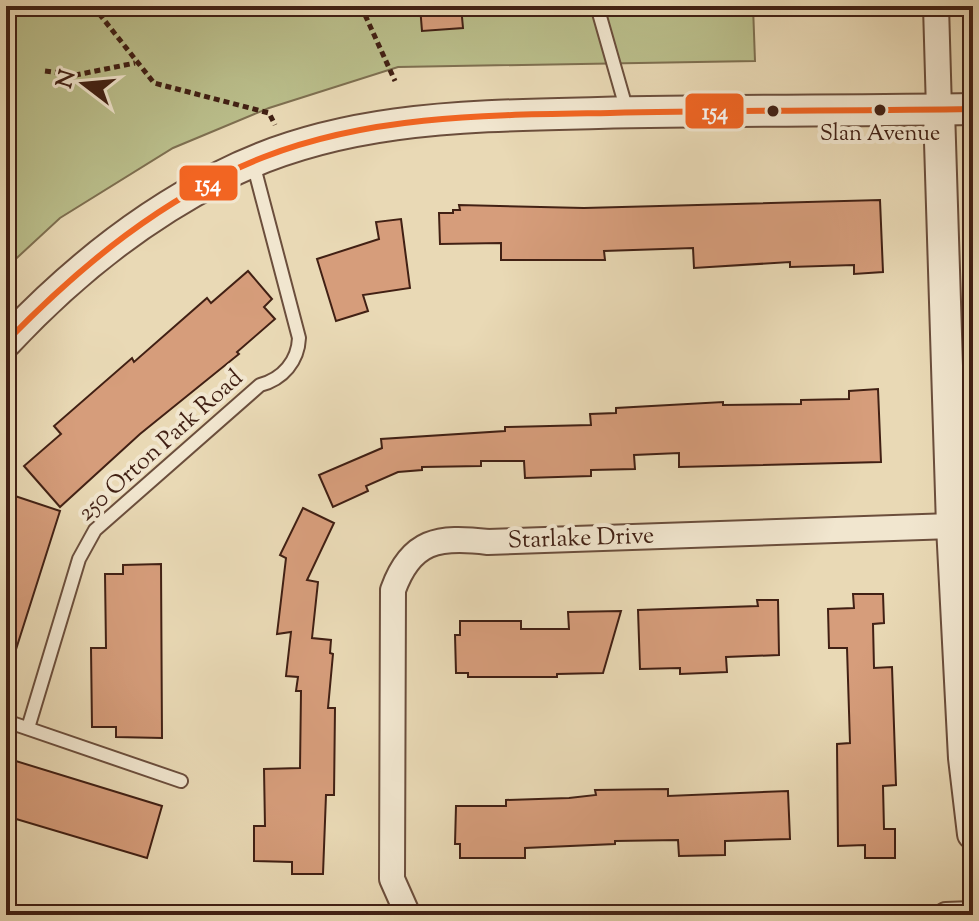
<svg xmlns="http://www.w3.org/2000/svg" width="979" height="921" viewBox="0 0 979 921" font-family="'Sorts Mill Goudy',serif">
  <style>
    .green { fill: #babe8b; stroke: #7e6f50; stroke-width: 2 }
    .building { fill: #d69d7b; stroke: #412014; stroke-width: 2 }
    .lines { fill: none; stroke-linecap: round; stroke-linejoin: round }
    .service-casing { stroke: #6b4e3c; stroke-width: 16 }
    .minor-casing { stroke: #6b4e3c; stroke-width: 28 }
    .tertiary-casing { stroke: #6b4e3c; stroke-width: 34 }
    .path { stroke: #412014; stroke-width: 5; stroke-dasharray: 6 4; stroke-linecap: butt }
    .service { stroke: #f1e6cf; stroke-width: 12 }
    .minor { stroke: #f1e6cf; stroke-width: 24 }
    .tertiary { stroke: #f1e6cf; stroke-width: 30 }
    .bus-1-casing { stroke: #f1e6cf; stroke-width: 12 }
    .bus-1 { stroke: #f26522; stroke-width: 6 }
    .bus-dot { fill: #412014; stroke: #f1e6cf; stroke-width: 3 }
    .labels { text-anchor: middle; dominant-baseline: central; stroke-width: 8; stroke-linejoin: round; paint-order: stroke }
    .bus-label { font-size: 22px; fill: #412014; stroke: #f1e6cf }
    .street-label { font-size: 24px; fill: #412014; stroke: #f1e6cf }
    .line-badge { stroke: #f1e6cf; stroke-width: 3 }
    .badge-label { font-size: 22px; text-anchor: middle; font-weight: bold; fill: #fff }
  </style>
  <rect width="100%" height="100%" fill="#e9d9b5"/>
  <filter id="stains"><feTurbulence type="fractalNoise" baseFrequency=".0025" numOctaves="4"/><feColorMatrix values="0 0 0 0 .2 0 0 0 0 .09 0 0 0 0 .02 0 0 0 .5 -.17"/></filter>
  <radialGradient id="worn" r=".72"><stop offset=".6" stop-color="#630" stop-opacity="0"/><stop offset="1" stop-color="#630" stop-opacity=".3"/></radialGradient>
  <polygon class="green" points="6,6 753,6 755,61 398,67 269,108 173,148 60,218 6,268"/>
  <g class="building">
    <polygon points="420,6 461,6 463,28 422,31"/>
    <polygon points="880,200 883,272 854,274 854,265 790,267 790,262 694,268 693,248 604,251 605,260 501,260 501,243 440,244 439,213 453,213 453,210 460,210 459,205 584,208"/>
    <polygon points="401,219 410,288 363,295 368,311 336,321 317,259 379,239 376,222"/>
    <polygon points="248,271 272,299 264,307 275,319 237,352 239,354 140,434 60,507 24,466 61,434 54,426 132,358 134,362 207,298 211,303"/>
    <polygon points="878,389 881,462 679,467 679,453 634,455 635,469 591,470 591,476 525,478 524,461 481,461 481,466 422,467 422,470 398,472 366,486 368,491 333,507 319,475 382,448 381,439 505,431 505,427 591,425 590,414 616,413 616,408 723,402 723,405 801,404 801,400 849,399 849,391"/>
    <polygon points="6,493 60,511 11,665 6,664"/>
    <polygon points="303,508 334,523 307,580 318,582 312,638 331,640 330,653 333,654 328,708 335,708 334,795 326,795 323,874 292,874 292,862 254,861 254,826 265,826 264,769 300,768 301,691 296,691 298,677 286,676 291,632 277,634 286,558 280,555"/>
    <polygon points="161,564 162,738 116,737 116,727 92,727 91,648 106,648 105,574 123,574 123,565"/>
    <polygon points="853,594 883,594 884,623 873,624 874,668 892,667 896,785 883,786 884,829 895,829 895,858 865,858 865,845 838,846 837,744 850,743 847,648 829,648 828,609 854,608"/>
    <polygon points="757,600 778,600 779,655 726,657 727,672 680,674 680,668 640,669 638,610 758,606"/>
    <polygon points="621,611 603,673 557,674 557,677 468,677 468,673 456,673 455,635 460,635 460,621 521,621 521,629 569,629 568,612"/>
    <polygon points="6,758 162,806 147,858 6,816"/>
    <polygon points="668,789 668,796 788,791 790,839 725,841 725,855 679,856 678,840 615,841 615,844 525,848 525,858 460,858 460,844 455,844 456,806 506,806 506,800 569,798 596,795 595,790"/>
  </g>
  <g class="lines">
    <g class="service-casing">
      <g id="service">
        <polyline points="597,6 627,111"/>
        <polyline points="6,721 181,781"/>
        <path d="M28 728 79 559 95 530 260 385C283 379 298 361 299 338L253 163"/>
      </g>
    </g>
    <g class="minor-casing">
      <g id="minor">
        <polyline points="936,6 939,110"/>
        <path d="M408 915 392 879 393 590C411 540 438 536 488 542L952 526"/>
        <polyline points="946,915 973,914"/>
      </g>
    </g>
    <g class="tertiary-casing">
      <g id="tertiary">
        <polyline points="939,110 952,526 964,758 973,834"/>
        <path d="M6 342C68 276 139 218 220 177 337 116 470 116 598 113 723 110 848 111 973 109"/>
      </g>
    </g>
    <g class="path">
      <polyline points="93,6 154,83 269,113 275,125"/>
      <polyline points="361,6 395,81"/>
      <polyline points="45,71 76,75 135,63"/>
    </g>
    <use href="#service" class="service"/>
    <use href="#minor" class="minor"/>
    <use href="#tertiary" class="tertiary"/>
    <g class="bus-1-casing">
      <path id="bus-1" d="M6 342C80 266 164 196 264 157 374 114 495 115 610 113 731 110 852 111 973 109"/>
    </g>
    <use href="#bus-1" class="bus-1"/>
  </g>
  <g class="bus-dot">
    <circle cx="880" cy="110" r="7"/>
    <circle cx="773" cy="111" r="7"/>
  </g>
  <g class="labels">
    <g class="bus-label">
      <text x="880" y="135">Slan Avenue</text>
    </g>
    <g class="street-label">
      <text transform="translate(161 446) rotate(-42)">250 Orton Park Road</text>
      <text transform="translate(581 539) rotate(-2)">Starlake Drive</text>
    </g>
  </g>
  <g class="line-badge">
    <rect x="684" y="92" width="61" height="38" rx="8" fill="#f26522"/>
    <rect x="178" y="164" width="61" height="38" rx="8" fill="#f26522"/>
  </g>
  <g class="badge-label">
    <text x="715" y="119">154</text>
    <text x="208" y="191">154</text>
  </g>
  <rect width="979" height="921" fill="none" stroke="#e9d9b5" stroke-width="32"/>
  <rect x="8" y="8" width="963" height="905" fill="none" stroke="#412014" stroke-width="4"/>
  <rect x="16" y="16" width="947" height="889" fill="none" stroke="#412014" stroke-width="2"/>
  <g transform="translate(84 84) rotate(286)" stroke="#f1e6cf" stroke-width="6" paint-order="stroke">
  <path d="M0-6L14 30L0 20L-14 30Z" fill="#412014"/>
  <text y="-12" font-size="22" font-weight="bold" text-anchor="middle" fill="#412014">N</text>
  </g>
  <rect width="100%" height="100%" filter="url(#stains)"/>
  <rect width="100%" height="100%" fill="url(#worn)"/>
</svg>
